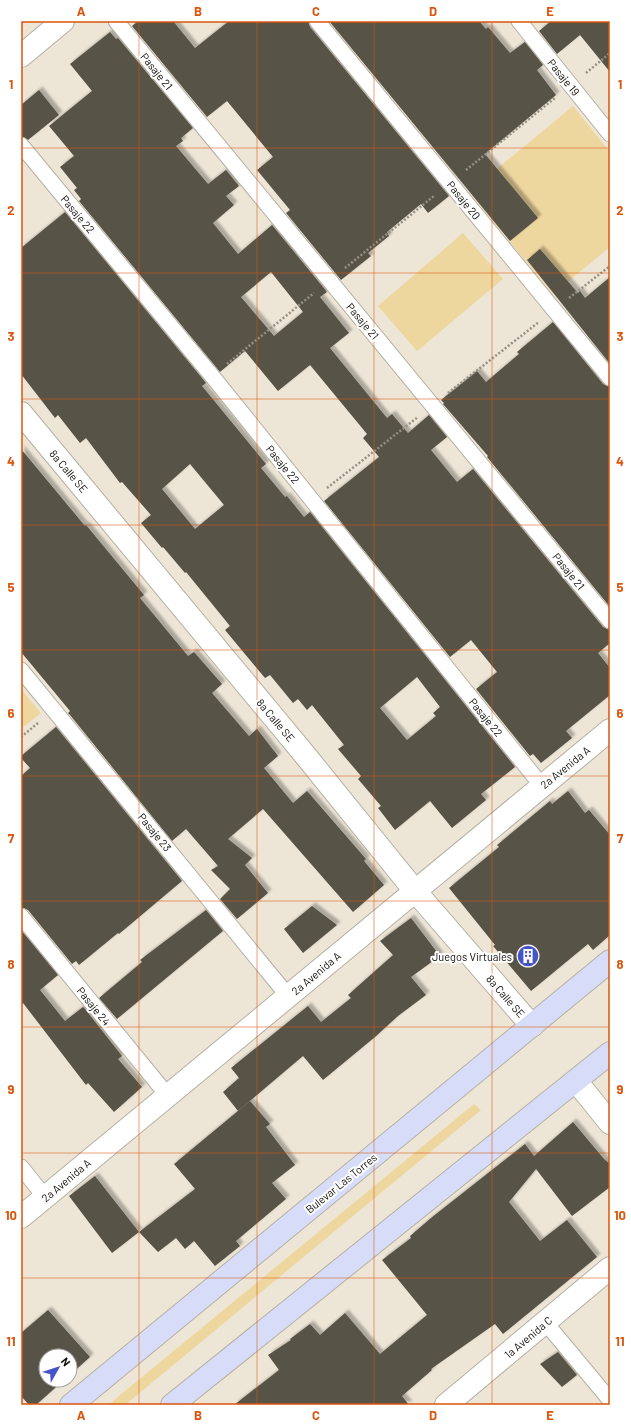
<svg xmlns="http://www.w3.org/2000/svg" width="631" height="1426" viewBox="0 0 631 1426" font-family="Barlow,sans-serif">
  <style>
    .green { fill: #eed69f }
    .building { fill: #585246; fill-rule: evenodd; filter: url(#shadow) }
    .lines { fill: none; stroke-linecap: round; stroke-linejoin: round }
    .lane-casing { stroke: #b6b0a2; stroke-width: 17 }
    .street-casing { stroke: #b6b0a2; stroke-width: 24 }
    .secondary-casing { stroke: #b6b0a2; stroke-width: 24 }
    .path { stroke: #959085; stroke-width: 2.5; stroke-dasharray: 2 2; stroke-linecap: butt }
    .lane { stroke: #fff; stroke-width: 15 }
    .street { stroke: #fff; stroke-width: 22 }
    .secondary { stroke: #d7ddf9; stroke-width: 22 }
    .grid { fill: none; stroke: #dd550c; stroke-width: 1; stroke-opacity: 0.55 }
    .labels { text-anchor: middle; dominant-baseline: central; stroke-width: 4; stroke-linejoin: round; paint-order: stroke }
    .street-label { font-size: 11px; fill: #100e09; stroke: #fff }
    .poi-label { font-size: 11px; fill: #100e09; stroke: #fff; text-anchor: end }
    .neatline { fill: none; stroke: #dd550c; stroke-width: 1.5 }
    .grid-label { font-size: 13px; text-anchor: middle; font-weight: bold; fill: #dd550c }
  </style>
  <defs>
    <filter id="shadow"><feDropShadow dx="3.5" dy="-3.5" stdDeviation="1" flood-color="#0004"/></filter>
  </defs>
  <rect width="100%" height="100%" fill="#ede6d7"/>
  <g class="green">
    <polygon points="573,106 610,152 610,247 553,294 469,192"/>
    <polygon points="463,233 503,279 417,351 378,306"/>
    <polygon points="21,689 41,713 21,729"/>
    <polygon points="474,1104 481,1110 125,1405 108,1405"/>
  </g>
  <g class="building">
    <polygon points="138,21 173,21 195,48 229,21 308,21 310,27 449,196 428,213 421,204 387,232 389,236 368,253 371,256 341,280 286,213 290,210 257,170 273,157 227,101 207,117 132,26"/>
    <polygon points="329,21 479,21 486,29 488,27 510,53 525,42 543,65 537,70 556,95 485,154 538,218 510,241"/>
    <polygon points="551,21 610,21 610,72 580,35 557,54 539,31"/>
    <path d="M110 32 116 39 118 38 193 128 181 138 183 141 176 146 208 184 226 170 239 186 226 196 234 205 213 223 238 254 272 225 327 292 320 297 349 333 330 348 387 418 392 414 408 433 429 415 447 437 431 450 457 482 473 469 603 627 610 630V643L598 653 610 668V695L566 731 572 738 541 763 533 754 530 756 476 689 497 672 471 640 450 657 324 501 379 457 363 438 367 434 310 365 278 391 245 351 220 372 79 201 81 199 74 190 77 188 60 167 74 156 49 126 92 91 70 64ZM271 272 303 312 274 336 241 297Z"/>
    <polygon points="39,90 59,115 28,140 21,136 21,105"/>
    <path d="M65 212 206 383 202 386 266 464 261 468 285 497 287 496 304 517 310 512 515 767 481 794 486 800 452 828 430 801 395 830 378 808 381 806 358 779 361 776 338 749 344 745 312 705 307 710 298 699 293 703 270 675 265 678 225 630 230 626 186 572 185 573 163 547 162 548 141 523 151 515 122 482 120 483 86 438 80 443 58 415 55 418 21 374V248ZM190 464 224 505 195 529 162 489ZM417 677 440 707 433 713 436 716 407 740 380 708Z"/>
    <polygon points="540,249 578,293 580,291 585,298 610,277 610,364 527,260"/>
    <polygon points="553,322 603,384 610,387 610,607 487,457 488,456 443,404 444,403 441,400 477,371 486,382 519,354 517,352"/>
    <polygon points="21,449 85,526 86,525 144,595 140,598 188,656 194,652 222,684 212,693 249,736 257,729 278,756 264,768 293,803 307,791 366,859 364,861 384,885 353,912 263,809 228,839 252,858 245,865 268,893 237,919 220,899 230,889 211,870 218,866 186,829 172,841 70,715 68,713 70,711 21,652"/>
    <polygon points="56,727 182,881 119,934 118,933 79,965 76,961 72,964 28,910 21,907 21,776 30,768 21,758 21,756"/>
    <polygon points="568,791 585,813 589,810 610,835 610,935 593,950 588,944 531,991 493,946 495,945 449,888 499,847 497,845 550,801 552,804"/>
    <polygon points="312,906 337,925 303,953 284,929"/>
    <polygon points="206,910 223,931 117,1019 99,998 142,962 140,960"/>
    <polygon points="411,918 440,956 411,977 426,995 398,1016 375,1037 323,1080 303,1056 238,1111 223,1092 239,1078 231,1068 308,1006 321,1022 351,998 348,995 393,955 380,941"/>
    <polygon points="21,930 58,975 40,990 65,1021 83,1007 85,1009 122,1056 118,1059 142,1087 114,1112 88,1083 86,1085 23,1003 21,1005"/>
    <polygon points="250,1101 270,1124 266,1127 295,1165 272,1183 286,1199 236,1241 240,1246 215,1266 194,1241 185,1249 176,1238 158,1252 139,1232 195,1189 174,1164"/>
    <polygon points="573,1122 604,1159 610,1164 610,1187 572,1216 536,1169 509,1202 540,1241 567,1220 597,1257 503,1334 495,1324 431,1369 432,1370 402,1396 409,1405 234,1405 279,1370 268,1355 291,1340 290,1339 310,1324 320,1335 345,1313 380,1354 427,1315 382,1260 411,1238 410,1236 431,1218 525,1144 534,1156"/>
    <polygon points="95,1176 139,1232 112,1253 69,1196"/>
    <polygon points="48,1310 90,1357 70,1375 70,1356 46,1356 46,1380 64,1380 36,1405 29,1405 21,1396 21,1333"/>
    <polygon points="558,1352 577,1375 562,1387 540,1364"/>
  </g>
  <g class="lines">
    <g class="lane-casing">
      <g id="lane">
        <polyline points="116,21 610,621"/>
        <polyline points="317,21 610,378"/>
        <polyline points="519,21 610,134"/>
        <polyline points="21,145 217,382 542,786"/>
        <polyline points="21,670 288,996"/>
        <polyline points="21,916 168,1096"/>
        <polyline points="21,1167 45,1197"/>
        <polyline points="545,1322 610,1400"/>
      </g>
    </g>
    <g class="street-casing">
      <g id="street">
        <polyline points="21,56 63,21"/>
        <polyline points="21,413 305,755 415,891 532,1026"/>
        <polyline points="576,1081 610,1123"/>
        <polyline points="21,1217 610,730"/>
        <polyline points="446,1405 610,1268"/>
      </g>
    </g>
    <g class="secondary-casing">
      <g id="secondary">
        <polyline points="71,1405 610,961"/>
        <polyline points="172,1405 610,1053"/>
      </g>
    </g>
    <g class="path">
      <polyline points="586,73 610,53"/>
      <polyline points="466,170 555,98"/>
      <polyline points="345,268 434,196"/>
      <polyline points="569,298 610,266"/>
      <polyline points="227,364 314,293"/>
      <polyline points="448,393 539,322"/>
      <polyline points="327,488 418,417"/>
      <polyline points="21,737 38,723"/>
    </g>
    <use href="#lane" class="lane"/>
    <use href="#street" class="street"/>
    <use href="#secondary" class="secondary"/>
  </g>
  <path class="grid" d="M139 21V1405M257 21V1405M374 21V1405M492 21V1405M21 148H610M21 273H610M21 399H610M21 525H610M21 650H610M21 776H610M21 901H610M21 1027H610M21 1153H610M21 1278H610"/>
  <defs>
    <g id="building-disc" transform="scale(1.15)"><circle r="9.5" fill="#4554c8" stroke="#fff"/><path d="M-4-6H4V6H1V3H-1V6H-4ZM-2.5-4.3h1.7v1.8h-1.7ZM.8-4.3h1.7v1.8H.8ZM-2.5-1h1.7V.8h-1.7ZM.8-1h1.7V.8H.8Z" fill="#fff"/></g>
  </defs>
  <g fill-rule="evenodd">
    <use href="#building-disc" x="528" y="956"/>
  </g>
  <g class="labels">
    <g class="street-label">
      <text transform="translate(157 71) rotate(51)">Pasaje 21</text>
      <text transform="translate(564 77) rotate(51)">Pasaje 19</text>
      <text transform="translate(464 200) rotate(51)">Pasaje 20</text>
      <text transform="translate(78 214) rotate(50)">Pasaje 22</text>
      <text transform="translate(363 321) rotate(50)">Pasaje 21</text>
      <text transform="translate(283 464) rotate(51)">Pasaje 22</text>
      <text transform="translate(69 471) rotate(50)">8a Calle SE</text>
      <text transform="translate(569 571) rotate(51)">Pasaje 21</text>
      <text transform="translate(486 717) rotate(51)">Pasaje 22</text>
      <text transform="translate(276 720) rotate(50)">8a Calle SE</text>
      <text transform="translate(565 767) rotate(-39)">2a Avenida A</text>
      <text transform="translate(155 832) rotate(51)">Pasaje 23</text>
      <text transform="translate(316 973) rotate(-40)">2a Avenida A</text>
      <text transform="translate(506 996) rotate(49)">8a Calle SE</text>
      <text transform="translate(94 1006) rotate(51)">Pasaje 24</text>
      <text transform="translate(66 1180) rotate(-40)">2a Avenida A</text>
      <text transform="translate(341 1183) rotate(-39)">Bulevar Las Torres</text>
      <text transform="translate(528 1337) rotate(-40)">1a Avenida C</text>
    </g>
    <g class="poi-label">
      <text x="512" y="956">Juegos Virtuales</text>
    </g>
  </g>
  <rect width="631" height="1426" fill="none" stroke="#ffffff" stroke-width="44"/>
  <g transform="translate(58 1368) rotate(51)"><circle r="19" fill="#ffffff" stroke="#9f9f9d"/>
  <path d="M0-3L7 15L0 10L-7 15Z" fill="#4554c8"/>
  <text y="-6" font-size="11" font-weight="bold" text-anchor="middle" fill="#100e09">N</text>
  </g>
  <rect x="22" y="22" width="587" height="1382" class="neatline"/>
  <g class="grid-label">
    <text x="81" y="16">A</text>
    <text x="198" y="16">B</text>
    <text x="316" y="16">C</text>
    <text x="433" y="16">D</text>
    <text x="550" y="16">E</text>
    <text x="11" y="89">1</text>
    <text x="620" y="89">1</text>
    <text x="11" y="215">2</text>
    <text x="620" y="215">2</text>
    <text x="11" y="341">3</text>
    <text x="620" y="341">3</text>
    <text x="11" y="466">4</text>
    <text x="620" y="466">4</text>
    <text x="11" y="592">5</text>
    <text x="620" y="592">5</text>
    <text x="11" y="718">6</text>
    <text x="620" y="718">6</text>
    <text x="11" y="843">7</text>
    <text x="620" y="843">7</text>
    <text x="11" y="969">8</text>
    <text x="620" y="969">8</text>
    <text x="11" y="1094">9</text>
    <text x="620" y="1094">9</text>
    <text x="11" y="1220">10</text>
    <text x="620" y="1220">10</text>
    <text x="11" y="1346">11</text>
    <text x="620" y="1346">11</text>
    <text x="81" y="1420">A</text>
    <text x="198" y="1420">B</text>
    <text x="316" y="1420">C</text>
    <text x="433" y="1420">D</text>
    <text x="550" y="1420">E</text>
  </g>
</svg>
